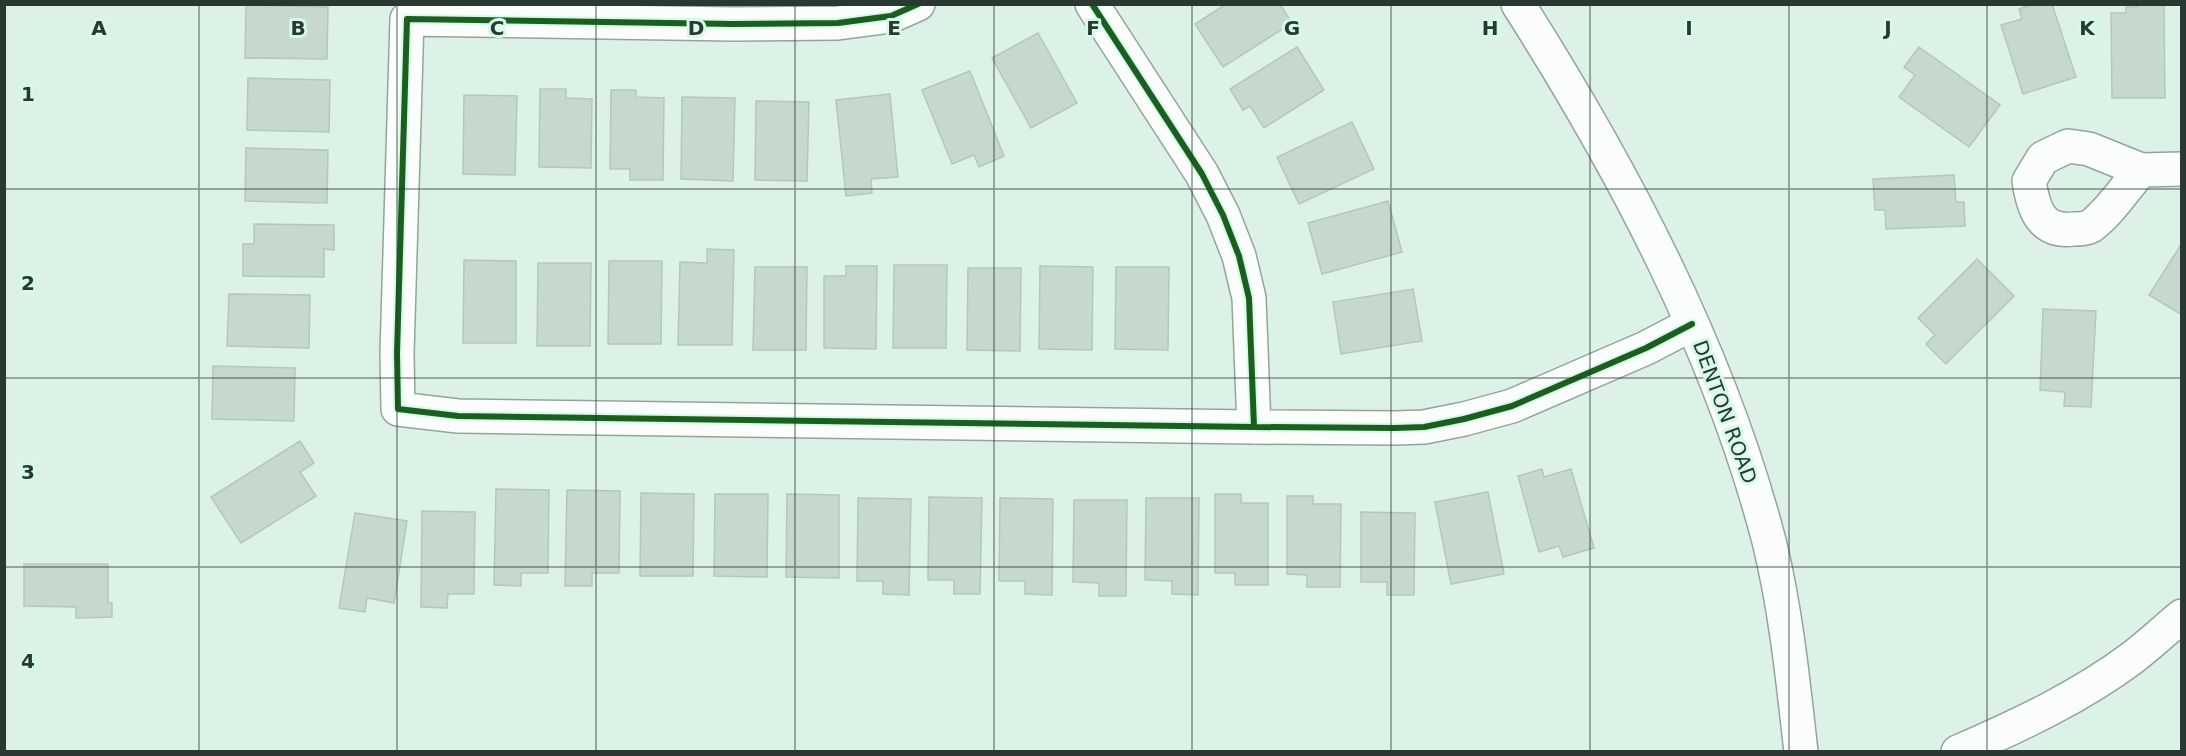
<svg xmlns="http://www.w3.org/2000/svg" width="2186" height="756" viewBox="0 0 2186 756" font-family="'DejaVu Sans',sans-serif">
  <style>
    .building { fill: #c7d8cf; stroke: #b5c6be; stroke-width: 1.5 }
    .lines { fill: none; stroke-linecap: round; stroke-linejoin: round }
    .minor-casing { stroke: #94a49c; stroke-width: 36 }
    .minor { stroke: #fafdfb; stroke-width: 33 }
    .cycleway-casing { stroke: #d5fae7; stroke-width: 10 }
    .cycleway { stroke: #1b5e20; stroke-width: 6 }
    .grid { fill: none; stroke: #293831; stroke-width: 1.5; stroke-opacity: 0.55 }
    .labels { text-anchor: middle; dominant-baseline: central; stroke-width: 6; stroke-linejoin: round; paint-order: stroke }
    .street-label { font-size: 20px; fill: #293831; stroke: #d5fae7 }
    .grid-label { font-size: 20px; text-anchor: middle; font-weight: bold; fill: #293831; stroke: #d5fae7; stroke-width: 6; stroke-linejoin: round; paint-order: stroke }
  </style>
  <rect width="100%" height="100%" fill="#ddf2e7"/>
  <g class="building">
    <polygon points="1226,4 1280,4 1292,23 1223,67 1195,24"/>
    <polygon points="2033,4 2052,4 2076,77 2023,94 2001,25 2022,19 2019,9"/>
    <polygon points="2137,4 2164,4 2165,98 2112,98 2111,13 2126,13 2126,7 2137,7"/>
    <polygon points="246,5 328,7 327,59 245,58"/>
    <polygon points="1038,33 1077,103 1031,128 992,58"/>
    <polygon points="1297,47 1324,90 1264,128 1250,106 1243,110 1230,89"/>
    <polygon points="1919,47 2000,105 1969,147 1899,97 1915,75 1904,67"/>
    <polygon points="970,71 1004,156 979,167 974,155 952,164 922,90"/>
    <polygon points="248,78 330,80 329,132 247,130"/>
    <polygon points="540,89 566,89 566,98 592,99 591,168 539,167"/>
    <polygon points="611,90 636,90 636,97 664,98 663,180 630,180 630,169 610,169"/>
    <polygon points="890,94 898,177 871,179 872,193 846,196 836,100"/>
    <polygon points="464,95 517,96 515,175 463,174"/>
    <polygon points="682,97 735,98 733,181 681,179"/>
    <polygon points="756,101 809,102 807,181 755,180"/>
    <polygon points="1352,122 1374,169 1299,204 1277,157"/>
    <polygon points="246,148 328,150 327,203 245,201"/>
    <polygon points="1954,175 1956,202 1964,202 1965,226 1886,229 1885,210 1875,210 1873,179"/>
    <polygon points="1388,201 1402,252 1322,274 1308,223"/>
    <polygon points="254,224 334,225 334,250 324,249 324,277 243,276 243,244 254,244"/>
    <polygon points="2182,243 2182,315 2149,295"/>
    <polygon points="707,249 734,250 732,345 678,345 680,262 707,263"/>
    <polygon points="1977,259 2014,296 1946,364 1926,344 1935,335 1918,318"/>
    <polygon points="464,260 516,261 516,343 463,343"/>
    <polygon points="609,261 662,261 661,344 608,344"/>
    <polygon points="538,263 591,263 590,346 537,346"/>
    <polygon points="894,265 947,265 946,348 893,348"/>
    <polygon points="846,266 877,266 876,349 824,348 824,276 846,276"/>
    <polygon points="1040,266 1093,267 1092,350 1039,349"/>
    <polygon points="755,267 807,267 806,350 753,350"/>
    <polygon points="1116,267 1169,267 1168,350 1115,349"/>
    <polygon points="968,268 1021,268 1020,351 967,350"/>
    <polygon points="1413,289 1422,341 1341,354 1333,302"/>
    <polygon points="229,294 310,295 309,348 227,346"/>
    <polygon points="2043,309 2096,311 2091,407 2064,406 2065,392 2040,390"/>
    <polygon points="213,366 295,368 294,421 212,419"/>
    <polygon points="300,441 314,463 300,472 316,496 241,543 211,497"/>
    <polygon points="1542,469 1544,477 1571,469 1594,548 1563,557 1559,546 1539,552 1518,476"/>
    <polygon points="496,489 549,490 548,573 521,573 521,586 494,585"/>
    <polygon points="567,490 620,491 619,573 592,573 592,586 565,586"/>
    <polygon points="1488,492 1504,574 1451,584 1435,502"/>
    <polygon points="641,493 694,494 693,576 640,576"/>
    <polygon points="715,494 768,494 767,577 714,576"/>
    <polygon points="787,494 839,495 839,578 786,577"/>
    <polygon points="1215,494 1241,494 1241,503 1268,503 1268,585 1235,585 1235,573 1215,573"/>
    <polygon points="1287,496 1313,496 1313,504 1341,504 1340,587 1307,587 1307,575 1287,574"/>
    <polygon points="929,497 982,498 980,594 954,594 954,580 928,580"/>
    <polygon points="858,498 911,499 909,595 883,594 883,581 857,581"/>
    <polygon points="1000,498 1053,499 1052,595 1025,594 1025,581 999,581"/>
    <polygon points="1146,498 1199,498 1198,595 1172,594 1172,581 1145,580"/>
    <polygon points="1074,500 1127,500 1126,596 1099,596 1099,583 1073,582"/>
    <polygon points="422,511 475,512 474,594 448,594 447,608 421,607"/>
    <polygon points="1361,512 1415,513 1414,595 1387,595 1387,582 1361,582"/>
    <polygon points="355,513 407,521 394,603 367,598 365,612 339,608"/>
    <polygon points="24,564 108,564 108,603 112,603 112,617 76,618 76,607 24,606"/>
  </g>
  <g class="lines">
    <g class="minor-casing">
      <g id="minor">
        <polyline points="918,4 891,16 838,23 733,24 407,19 397,353 398,409 458,416 1254,427"/>
        <polyline points="1092,4 1202,174 1223,215 1239,256 1249,298 1254,427 1395,428 1424,427 1464,419 1512,406 1646,348 1692,324"/>
        <path d="M1518 4C1624 171 1719 350 1769 541 1786 610 1793 681 1801 752"/>
        <path d="M2141 170C2125 188 2110 212 2091 226 2086 229 2079 229 2073 229 2040 233 2033 207 2029 181L2043 158 2068 146 2089 149 2141 170 2182 169"/>
        <path d="M1958 752C2018 726 2080 697 2132 658 2149 645 2165 630 2182 616"/>
      </g>
    </g>
    <use href="#minor" class="minor"/>
    <g class="cycleway-casing">
      <g id="cycleway">
        <polyline points="918,4 891,16 838,23 733,24 407,19 397,353 398,409 458,416 1254,427"/>
        <polyline points="1092,4 1202,174 1223,215 1239,256 1249,298 1254,427 1395,428 1424,427 1464,419 1512,406 1646,348 1692,324"/>
      </g>
    </g>
    <use href="#cycleway" class="cycleway"/>
  </g>
  <path class="grid" d="M199 4V752M397 4V752M596 4V752M795 4V752M994 4V752M1192 4V752M1391 4V752M1590 4V752M1789 4V752M1987 4V752M4 189H2182M4 378H2182M4 567H2182"/>
  <g class="labels">
    <g class="street-label">
      <text transform="translate(1725 412) rotate(70)">DENTON ROAD</text>
    </g>
  </g>
  <g class="grid-label">
    <text x="99" y="35">A</text>
    <text x="298" y="35">B</text>
    <text x="497" y="35">C</text>
    <text x="696" y="35">D</text>
    <text x="894" y="35">E</text>
    <text x="1093" y="35">F</text>
    <text x="1292" y="35">G</text>
    <text x="1490" y="35">H</text>
    <text x="1689" y="35">I</text>
    <text x="1888" y="35">J</text>
    <text x="2087" y="35">K</text>
    <text x="28" y="101">1</text>
    <text x="28" y="290">2</text>
    <text x="28" y="479">3</text>
    <text x="28" y="668">4</text>
  </g>
  <rect width="2186" height="756" fill="none" stroke="#293831" stroke-width="12"/>
</svg>
